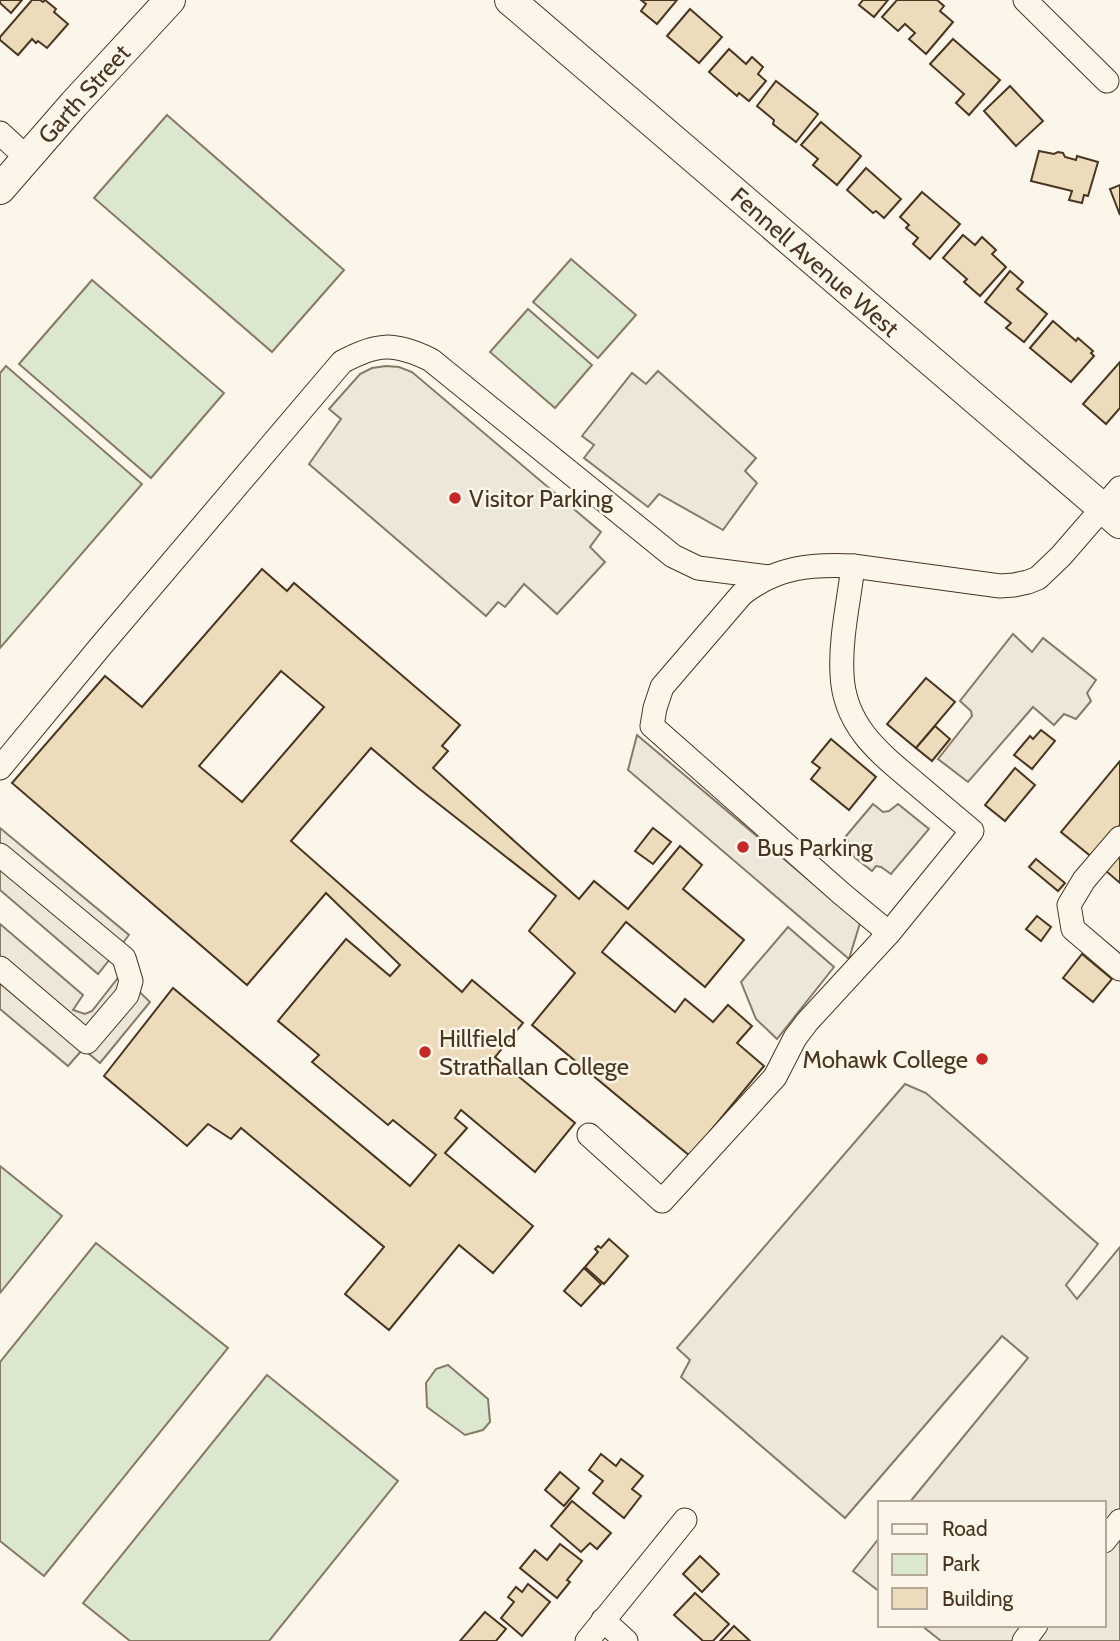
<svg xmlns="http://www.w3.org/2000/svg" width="1120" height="1641" viewBox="0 0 1120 1641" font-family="Cabin,sans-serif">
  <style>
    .green { fill: #dce7d0; stroke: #887966; stroke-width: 2 }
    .parking { fill: #ede7d9; stroke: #887966; stroke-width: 2 }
    .building { fill: #ecdcbc; stroke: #4a3520; stroke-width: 2; fill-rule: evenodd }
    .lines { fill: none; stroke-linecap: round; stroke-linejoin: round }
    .minor-casing { stroke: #4a3520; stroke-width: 25 }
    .major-casing { stroke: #4a3520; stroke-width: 32 }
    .minor { stroke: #fbf6e9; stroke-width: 23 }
    .major { stroke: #fbf6e9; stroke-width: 30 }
    .poi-dot { fill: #c62828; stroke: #fbf6e9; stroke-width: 2.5 }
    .labels { text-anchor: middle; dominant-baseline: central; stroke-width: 5; stroke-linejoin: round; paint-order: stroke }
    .street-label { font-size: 24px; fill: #4a3520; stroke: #fbf6e9 }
    .poi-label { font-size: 24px; fill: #4a3520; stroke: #fbf6e9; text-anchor: start }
  </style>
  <rect width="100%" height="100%" fill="#fbf6e9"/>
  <g class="green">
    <polygon points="167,115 344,270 272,352 94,198"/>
    <polygon points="571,259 636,315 598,358 533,302"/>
    <polygon points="92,280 224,393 151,478 19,364"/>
    <polygon points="528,309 592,365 555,408 490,352"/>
    <polygon points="6,366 142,484 0,648 0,373"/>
    <polygon points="0,1166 62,1216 0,1293"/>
    <polygon points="96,1243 228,1348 44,1576 0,1541 0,1362"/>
    <polygon points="448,1365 488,1399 490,1422 483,1430 465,1435 427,1407 426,1383 436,1369"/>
    <polygon points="267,1375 398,1481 269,1641 130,1641 83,1603"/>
  </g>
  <g class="parking">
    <polygon points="386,366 399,367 412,372 601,532 590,547 605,562 557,614 524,584 505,607 498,602 486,616 309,464 341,419 329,409 360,374 372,368"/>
    <polygon points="658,371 756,458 745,471 757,483 723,530 659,494 648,507 584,458 594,445 582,436 632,373 646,384"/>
    <polygon points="1013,634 1032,652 1043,638 1096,680 1087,693 1091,701 1076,719 1064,714 1054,725 1033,707 968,782 938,759 972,716 971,711 960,701"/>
    <polygon points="637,735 860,923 849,959 628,770"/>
    <polygon points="873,804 883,812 889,811 898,804 929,829 891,874 881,867 876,866 872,871 854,857 846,836"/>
    <polygon points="0,828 129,935 98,974 0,890"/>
    <polygon points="0,924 83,995 73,1010 85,1014 92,1011 121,974 150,1002 100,1063 83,1049 68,1066 0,1009"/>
    <polygon points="788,927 834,967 777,1039 756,1019 741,982"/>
    <polygon points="905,1084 926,1093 1098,1244 1066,1285 1077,1299 1120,1247 1120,1641 941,1641 921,1625 1104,1625 1104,1503 909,1503 1028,1358 1002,1336 845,1518 681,1377 690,1360 677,1348"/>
    <polygon points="880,1537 880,1592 853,1571"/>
  </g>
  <g class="building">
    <polygon points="0,0 22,0 11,13 0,3"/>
    <polygon points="32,0 40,0 43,2 45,0 56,9 54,12 68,24 47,48 38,41 36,43 32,39 18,55 0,40 0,37"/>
    <polygon points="641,0 677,0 657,24 641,11 646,4"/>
    <polygon points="863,0 888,0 874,17 859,5"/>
    <polygon points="897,0 937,0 944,6 940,11 953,22 926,54 909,39 915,33 905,24 898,31 882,17"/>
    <polygon points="690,9 722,37 699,63 667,36"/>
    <polygon points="953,39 1000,80 969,115 956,103 964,94 930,64"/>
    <polygon points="729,49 746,64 752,57 763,67 758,74 766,81 749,101 739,93 737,96 709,72"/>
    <polygon points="776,81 818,114 796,142 773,124 774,120 757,106"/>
    <polygon points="1010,86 1043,121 1016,146 984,111"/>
    <polygon points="821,122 861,156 837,185 813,165 818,159 801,145"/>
    <polygon points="1039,151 1054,154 1058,152 1063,153 1065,157 1076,160 1077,156 1098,162 1088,196 1084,195 1082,203 1069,200 1072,191 1031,181"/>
    <polygon points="866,168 901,199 884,218 876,211 873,213 847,190"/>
    <polygon points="1120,185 1120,215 1110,189"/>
    <polygon points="922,192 960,224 930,259 913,244 918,238 906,228 909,225 900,217"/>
    <polygon points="963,235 975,245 982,237 996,250 992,254 1006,267 980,296 964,282 967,279 943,258"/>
    <polygon points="1010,271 1023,282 1017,289 1047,314 1024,342 1006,328 1011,323 985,302"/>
    <polygon points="1053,321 1076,341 1078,338 1093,351 1091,353 1094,356 1071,382 1030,348"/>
    <polygon points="1120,362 1120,408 1106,424 1083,404"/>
    <path d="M262 569 287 591 294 583 460 725 442 746 448 751 433 768 579 899 594 881 628 909 680 846 702 865 683 889 744 940 705 987 626 922 602 952 675 1012 685 999 713 1022 728 1005 752 1026 737 1043 764 1066 690 1156 532 1025 575 973 529 931 556 896 417 787 371 748 291 841 462 992 472 980 523 1023 495 1057 575 1123 535 1172 461 1110 455 1118 467 1128 445 1153 533 1226 493 1273 459 1245 389 1330 345 1294 384 1247 241 1128 231 1139 208 1124 187 1146 104 1076 173 988 410 1186 436 1155 393 1120 388 1125 312 1062 319 1055 278 1021 346 939 390 976 400 965 326 893 247 985 12 783 105 676 142 707ZM281 671 324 707 242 802 199 766Z"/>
    <polygon points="926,678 955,702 916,748 887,724"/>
    <polygon points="935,726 950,739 932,761 916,748"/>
    <polygon points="1041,730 1055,741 1032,769 1014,755 1030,736 1033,739"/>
    <polygon points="831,739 876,777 849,810 811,779 820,768 812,762"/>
    <polygon points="1120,761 1120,825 1093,858 1061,832"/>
    <polygon points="1015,768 1035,785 1005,821 985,805"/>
    <polygon points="653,828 671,842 653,864 635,851"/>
    <polygon points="1120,854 1120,883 1106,871"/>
    <polygon points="1036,859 1065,883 1058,891 1029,867"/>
    <polygon points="1037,916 1051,927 1041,941 1026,929"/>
    <polygon points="1082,954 1112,979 1093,1002 1063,978"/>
    <polygon points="609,1239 628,1256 604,1284 585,1267 598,1252 595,1249 598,1246 601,1248"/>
    <polygon points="584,1268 601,1284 581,1306 564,1291"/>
    <polygon points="601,1454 616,1466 621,1459 643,1476 632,1489 641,1496 624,1518 593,1493 603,1481 589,1470"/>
    <polygon points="560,1472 579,1488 564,1506 545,1490"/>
    <polygon points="572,1501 611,1533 597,1549 590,1543 581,1552 551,1526"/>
    <polygon points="560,1544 582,1561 567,1580 570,1582 557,1598 520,1568 535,1550 547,1560"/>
    <polygon points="700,1556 719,1574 702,1592 683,1574"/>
    <polygon points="528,1584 550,1602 522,1636 501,1618 514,1602 508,1597 516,1587 522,1592"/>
    <polygon points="695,1593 729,1624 713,1641 703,1641 674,1615"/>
    <polygon points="485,1612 506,1629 496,1641 460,1641"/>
    <polygon points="734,1626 750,1641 720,1641"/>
  </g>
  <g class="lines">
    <g class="minor-casing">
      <g id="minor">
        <polyline points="1025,0 1107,81"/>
        <polyline points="0,133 27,158"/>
        <path d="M0 768 100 647 342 362C377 343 394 342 431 360L673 556 698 568 769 577"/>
        <polyline points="1120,838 1084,880 1069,905 1073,929 1120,969"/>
        <polyline points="0,855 124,958 131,981 127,995 87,1042 0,968"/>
        <path d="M889 933 842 894 652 726 655 708 662 687 742 594C777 567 810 564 853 566L1000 586 1014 585 1028 582 1038 578 1061 556 1120 488"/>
        <path d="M589 1135 662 1201 775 1077 795 1038 807 1022 889 933 972 831C953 815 934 799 914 782 878 752 844 725 842 674 840 638 849 601 853 566"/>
        <polyline points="1104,1541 1120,1521"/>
        <polyline points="603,1620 626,1641"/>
        <polyline points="587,1641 685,1520"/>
        <polyline points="1024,1641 1036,1625"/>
      </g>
    </g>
    <g class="major-casing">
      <g id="major">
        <polyline points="510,0 1120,523"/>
        <polyline points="0,189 74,104 170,0"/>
      </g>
    </g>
    <use href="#minor" class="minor"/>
    <use href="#major" class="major"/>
  </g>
  <g class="poi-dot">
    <circle cx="455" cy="498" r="7"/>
    <circle cx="743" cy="847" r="7"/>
    <circle cx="425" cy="1052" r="7"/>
    <circle cx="982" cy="1059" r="7"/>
  </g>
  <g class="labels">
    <g class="street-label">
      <text transform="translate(84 94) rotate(-48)">Garth Street</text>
      <text transform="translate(815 262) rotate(41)">Fennell Avenue West</text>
    </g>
    <g class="poi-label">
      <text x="469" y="498">Visitor Parking</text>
      <text x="757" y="847">Bus Parking</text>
      <text x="439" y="1038">Hillfield<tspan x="439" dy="28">Strathallan College</tspan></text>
      <text x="968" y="1059" text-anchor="end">Mohawk College</text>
    </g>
  </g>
  <rect x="878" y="1501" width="228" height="126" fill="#fbf6e9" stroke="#b4a999" stroke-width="2"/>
  <rect x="892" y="1524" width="35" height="10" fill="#fbf6e9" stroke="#b4a999" stroke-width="2"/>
  <text x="942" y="1536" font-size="21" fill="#4a3520">Road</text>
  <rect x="892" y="1554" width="35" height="21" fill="#dce7d0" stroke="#b4a999" stroke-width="2"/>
  <text x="942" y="1571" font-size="21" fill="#4a3520">Park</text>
  <rect x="892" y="1588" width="35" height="21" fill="#ecdcbc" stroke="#b4a999" stroke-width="2"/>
  <text x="942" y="1606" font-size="21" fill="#4a3520">Building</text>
</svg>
